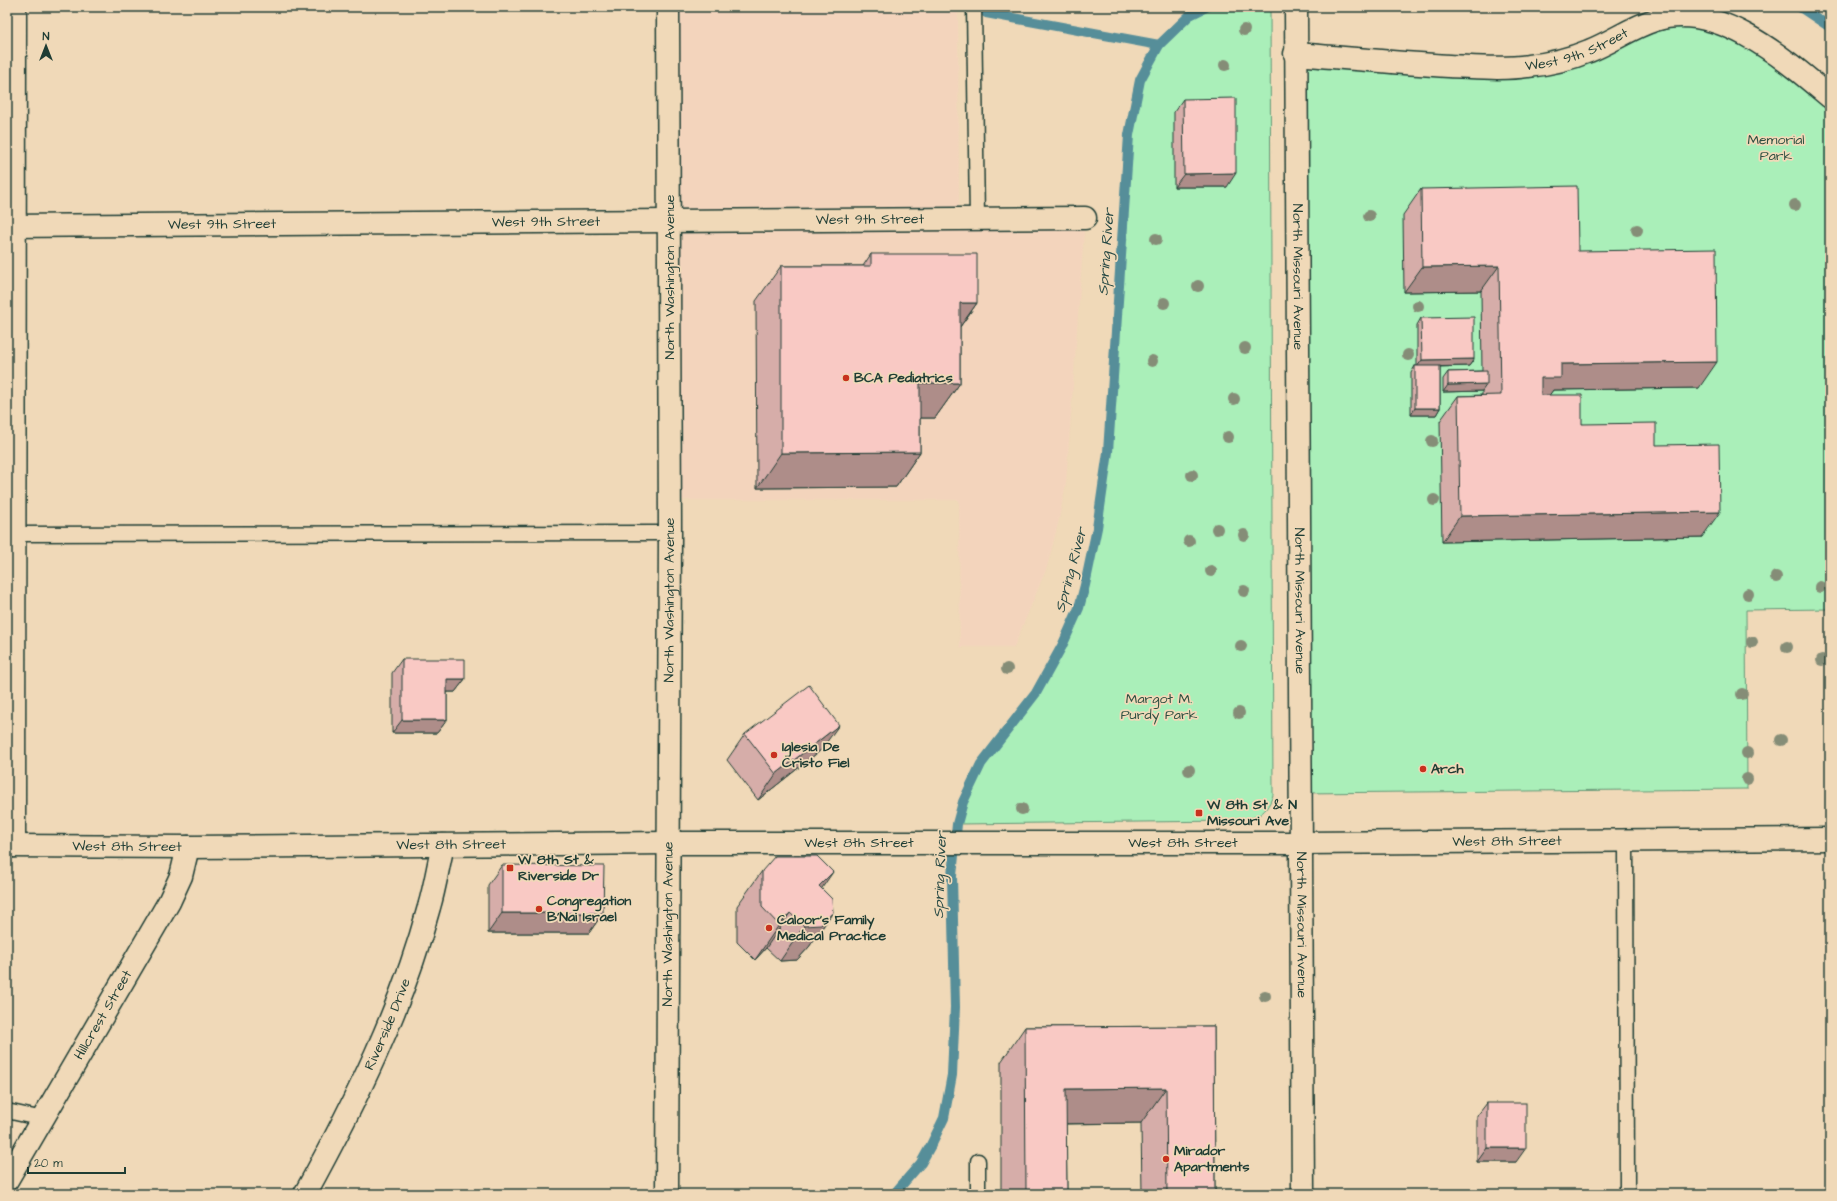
<svg xmlns="http://www.w3.org/2000/svg" width="1837" height="1201" viewBox="0 0 1837 1201" font-family="'Architects Daughter',sans-serif">
  <style>
    .built { fill: #f3d4bc }
    .green { fill: #aaefb9; stroke: #649676 }
    .lines { fill: none; stroke-linecap: round; stroke-linejoin: round }
    .stream { stroke: #568e99; stroke-width: 10 }
    .service-casing { stroke: #1f3d34; stroke-width: 17 }
    .minor-casing { stroke: #1f3d34; stroke-width: 25 }
    .tertiary-casing { stroke: #1f3d34; stroke-width: 25 }
    .service { stroke: #f0d9b8; stroke-width: 14 }
    .minor { stroke: #f0d9b8; stroke-width: 22 }
    .tertiary { stroke: #f0d9b8; stroke-width: 22 }
    .tree { fill: #858d77 }
    .wall { fill: #d6ada9; stroke: #1f3d34 }
    .shaded-wall { fill: #ae8d89; stroke: #1f3d34 }
    .building { fill: #f9c9c4; stroke: #1f3d34 }
    .poi-dot { fill: #c8321e; stroke: #f0d9b8; stroke-width: 1.5 }
    .labels { text-anchor: middle; dominant-baseline: central; stroke-width: 3.5; stroke-linejoin: round; paint-order: stroke }
    .street-label { font-size: 14px; fill: #1f3d34; stroke: #f0d9b8 }
    .park-label { font-size: 14px; fill: #2d4f41; stroke: #f0d9b8 }
    .poi-label { font-size: 14px; font-weight: bold; fill: #1f3d34; stroke: #f0d9b8; text-anchor: start }
    .water-label { font-size: 15px; font-style: italic; fill: #284a45; stroke: #f0d9b8 }
  </style>
  <rect width="100%" height="100%" fill="#f0d9b8"/>
  <filter id="ink" filterUnits="userSpaceOnUse"><feTurbulence type="fractalNoise" baseFrequency=".025" numOctaves="2"/><feDisplacementMap in="SourceGraphic" scale="8" xChannelSelector="R" yChannelSelector="G"/><feConvolveMatrix kernelMatrix="1 2 1 2 8 2 1 2 1" color-interpolation-filters="sRGB"/></filter>
  <g filter="url(#ink)">
    <polygon class="built" points="958,9 959,218 1085,218 1066,483 1058,524 1047,567 1014,647 960,647 959,500 670,500 668,11"/>
    <g class="green">
      <path d="M1206 7H1270L1273 795C1265 818 1254 818 1232 821L957 824 963 802 981 764 1036 693 1062 646 1079 608 1085 585 1098 528 1108 452 1129 135 1140 80 1159 45 1190 15Z"/>
      <polygon points="1693,16 1830,97 1830,609 1746,610 1747,789 1301,793 1295,54 1513,67"/>
    </g>
    <g class="lines">
      <g class="stream">
        <polyline points="1800,7 1830,27"/>
        <polyline points="986,13 1159,45"/>
        <polyline points="894,1194 921,1163 931,1145 944,1118 952,1075 955,1007 952,876 957,824 963,802 981,764 1036,693 1062,646 1079,608 1085,585 1097,528 1108,452 1129,135 1140,80 1159,45 1190,15 1206,7"/>
      </g>
      <g class="service-casing">
        <g id="service">
          <polyline points="974,7 977,219"/>
          <polyline points="7,534 670,533"/>
          <polyline points="1626,841 1627,1194"/>
          <polyline points="7,1111 43,1119"/>
          <polyline points="978,1161 978,1194"/>
        </g>
      </g>
      <g class="minor-casing">
        <g id="minor">
          <path id="s1" d="M1296 7 1303 1194"/>
          <path id="s2" d="M1295 54C1347 58 1398 63 1449 66 1475 67 1502 70 1528 66 1548 64 1570 59 1589 51 1612 42 1632 27 1655 20 1718 0 1786 60 1830 97"/>
          <path id="s3" d="M7 226 1085 218"/>
          <polyline points="14,846 15,7"/>
          <path id="s4" d="M7 1180 169 902 181 876 188 847"/>
        </g>
      </g>
      <g class="tertiary-casing">
        <g id="tertiary">
          <path id="s5" d="M7 846 188 847 669 843H1302L1830 839"/>
          <path id="s6" d="M305 1194C355 1103 402 1008 429 907 435 887 438 866 443 845"/>
          <path id="s7" d="M667 1194 670 533 668 7"/>
        </g>
      </g>
      <use href="#service" class="service"/>
      <use href="#minor" class="minor"/>
      <use href="#tertiary" class="tertiary"/>
    </g>
    <g class="tree">
      <circle cx="1244" cy="30" r="6"/>
      <circle cx="1225" cy="65" r="6"/>
      <circle cx="1795" cy="205" r="6"/>
      <circle cx="1369" cy="216" r="6"/>
      <circle cx="1637" cy="230" r="6"/>
      <circle cx="1156" cy="239" r="6"/>
      <circle cx="1198" cy="286" r="6"/>
      <circle cx="1164" cy="303" r="6"/>
      <circle cx="1418" cy="306" r="6"/>
      <circle cx="1245" cy="348" r="6"/>
      <circle cx="1408" cy="355" r="6"/>
      <circle cx="1152" cy="361" r="6"/>
      <circle cx="1234" cy="399" r="6"/>
      <circle cx="1228" cy="437" r="6"/>
      <circle cx="1432" cy="441" r="6"/>
      <circle cx="1192" cy="475" r="6"/>
      <circle cx="1434" cy="500" r="6"/>
      <circle cx="1217" cy="529" r="6"/>
      <circle cx="1244" cy="535" r="6"/>
      <circle cx="1189" cy="541" r="6"/>
      <circle cx="1211" cy="571" r="6"/>
      <circle cx="1776" cy="577" r="6"/>
      <circle cx="1820" cy="587" r="6"/>
      <circle cx="1244" cy="591" r="6"/>
      <circle cx="1748" cy="594" r="6"/>
      <circle cx="1752" cy="642" r="6"/>
      <circle cx="1241" cy="646" r="6"/>
      <circle cx="1787" cy="647" r="6"/>
      <circle cx="1822" cy="660" r="6"/>
      <circle cx="1007" cy="669" r="6"/>
      <circle cx="1742" cy="694" r="6"/>
      <circle cx="1239" cy="713" r="6"/>
      <circle cx="1781" cy="740" r="6"/>
      <circle cx="1747" cy="753" r="6"/>
      <circle cx="1189" cy="770" r="6"/>
      <circle cx="1747" cy="779" r="6"/>
      <circle cx="1022" cy="809" r="6"/>
      <circle cx="1265" cy="996" r="6"/>
    </g>
    <g class="wall">
      <polygon points="1183,99 1227,187 1174,187 1174,112"/>
      <polygon points="1421,189 1578,251 1699,388 1553,390 1549,395 1582,424 1656,445 1702,537 1442,542 1440,421 1458,396 1482,395 1482,391 1443,392 1443,379 1448,372 1482,371 1481,291 1404,292 1403,215"/>
      <polygon points="871,254 977,303 960,327 960,383 935,418 920,418 920,452 896,487 757,488 756,301 781,266 863,266"/>
      <polygon points="1421,318 1474,359 1469,366 1440,367 1440,408 1436,415 1411,415 1411,373 1415,366 1417,366 1417,325"/>
      <polygon points="402,659 465,679 455,692 447,692 447,720 437,733 392,733 392,673"/>
      <polygon points="745,734 821,750 758,800 727,760"/>
      <polygon points="502,865 603,913 589,933 488,933 488,885"/>
      <polygon points="762,871 822,889 833,912 809,947 797,960 780,961 766,948 755,960 737,942 737,906"/>
      <polygon points="1214,1026 1215,1194 1142,1194 1141,1123 1066,1124 1067,1194 1001,1194 1001,1062 1025,1027"/>
      <polygon points="1487,1103 1516,1162 1477,1162 1477,1116"/>
    </g>
    <g class="shaded-wall">
      <polygon points="1236,173 1227,187 1174,187 1184,174"/>
      <polygon points="1499,266 1481,291 1404,292 1422,267"/>
      <polygon points="960,303 977,303 952,338"/>
      <polygon points="1474,359 1469,366 1417,367 1422,360"/>
      <polygon points="1717,362 1699,388 1553,390 1543,404 1523,404 1541,378 1561,364"/>
      <polygon points="920,383 960,383 935,418 895,418"/>
      <polygon points="1487,384 1482,391 1443,392 1448,385"/>
      <polygon points="1415,408 1440,408 1436,415 1411,415"/>
      <polygon points="920,452 896,487 757,488 781,453"/>
      <polygon points="1720,512 1702,537 1442,542 1460,516"/>
      <polygon points="447,679 465,679 455,692 437,692"/>
      <polygon points="402,720 447,720 437,733 392,733"/>
      <polygon points="839,725 821,750 758,800 776,774"/>
      <polygon points="833,872 809,907 819,886"/>
      <polygon points="833,912 809,947 797,960 780,961 804,926"/>
      <polygon points="502,913 603,913 589,933 488,933"/>
      <polygon points="790,913 766,948 755,960 779,925"/>
      <polygon points="1166,1088 1141,1123 1041,1124 1066,1089"/>
      <polygon points="1487,1148 1526,1148 1516,1162 1477,1162"/>
    </g>
    <g class="building">
      <polygon points="1236,98 1236,173 1184,174 1183,99"/>
      <polygon points="1577,186 1578,251 1716,249 1717,362 1561,364 1561,378 1541,378 1541,395 1582,395 1582,424 1656,423 1656,445 1719,444 1720,512 1460,516 1458,396 1501,395 1499,266 1422,267 1421,189"/>
      <polygon points="871,254 977,254 977,303 960,303 960,383 920,383 920,452 781,453 781,266 871,266"/>
      <polygon points="1474,317 1474,359 1422,360 1421,318"/>
      <rect x="1415" y="366" width="25" height="42"/>
      <polygon points="1487,371 1487,384 1448,385 1448,372"/>
      <polygon points="402,659 465,659 465,679 447,679 447,720 402,720"/>
      <polygon points="809,685 839,725 776,774 745,734"/>
      <polygon points="775,856 817,856 833,872 819,886 832,899 833,912 821,925 804,926 790,913 779,925 762,907 762,871"/>
      <polygon points="502,865 604,866 603,913 502,913"/>
      <polygon points="1214,1026 1215,1194 1167,1194 1166,1088 1066,1089 1067,1194 1026,1194 1025,1027"/>
      <rect x="1487" y="1103" width="39" height="45"/>
    </g>
  </g>
  <g class="poi-dot">
    <circle cx="846" cy="378" r="4"/>
    <circle cx="774" cy="755" r="4"/>
    <circle cx="1423" cy="769" r="4"/>
    <rect x="1195" y="809" width="8" height="8" rx="2"/>
    <rect x="506" y="864" width="8" height="8" rx="2"/>
    <circle cx="539" cy="909" r="4"/>
    <circle cx="769" cy="928" r="4"/>
    <circle cx="1166" cy="1159" r="4"/>
  </g>
  <g class="labels">
    <g class="street-label">
      <text stroke="none"><textPath href="#s2" startOffset="285">West 9th Street</textPath></text>
      <text stroke="none"><textPath href="#s3" startOffset="863">West 9th Street</textPath></text>
      <text stroke="none"><textPath href="#s3" startOffset="539">West 9th Street</textPath></text>
      <text stroke="none"><textPath href="#s3" startOffset="215">West 9th Street</textPath></text>
      <text transform="translate(670 277) rotate(-90)">North Washington Avenue</text>
      <text stroke="none"><textPath href="#s1" startOffset="270">North Missouri Avenue</textPath></text>
      <text stroke="none"><textPath href="#s7" startOffset="594">North Washington Avenue</textPath></text>
      <text stroke="none"><textPath href="#s1" startOffset="594">North Missouri Avenue</textPath></text>
      <text stroke="none"><textPath href="#s5" startOffset="1500">West 8th Street</textPath></text>
      <text stroke="none"><textPath href="#s5" startOffset="1176">West 8th Street</textPath></text>
      <text stroke="none"><textPath href="#s5" startOffset="852">West 8th Street</textPath></text>
      <text stroke="none"><textPath href="#s5" startOffset="444">West 8th Street</textPath></text>
      <text stroke="none"><textPath href="#s5" startOffset="120">West 8th Street</textPath></text>
      <text stroke="none"><textPath href="#s7" startOffset="270">North Washington Avenue</textPath></text>
      <text stroke="none"><textPath href="#s1" startOffset="918">North Missouri Avenue</textPath></text>
      <text stroke="none"><textPath href="#s4" startOffset="191">Hillcrest Street</textPath></text>
      <text stroke="none"><textPath href="#s6" startOffset="189">Riverside Drive</textPath></text>
    </g>
    <g class="park-label">
      <text x="1776" y="140">Memorial<tspan x="1776" dy="16">Park</tspan></text>
      <text x="1159" y="699">Margot M.<tspan x="1159" dy="16">Purdy Park</tspan></text>
    </g>
    <g class="poi-label">
      <text x="854" y="378">BCA Pediatrics</text>
      <text x="782" y="747">Iglesia De<tspan x="782" dy="16">Cristo Fiel</tspan></text>
      <text x="1431" y="769">Arch</text>
      <text x="1207" y="805">W 8th St &amp; N<tspan x="1207" dy="16">Missouri Ave</tspan></text>
      <text x="518" y="860">W 8th St &amp;<tspan x="518" dy="16">Riverside Dr</tspan></text>
      <text x="547" y="901">Congregation<tspan x="547" dy="16">B'Nai Israel</tspan></text>
      <text x="777" y="920">Caloor's Family<tspan x="777" dy="16">Medical Practice</tspan></text>
      <text x="1174" y="1151">Mirador<tspan x="1174" dy="16">Apartments</tspan></text>
    </g>
    <g class="water-label">
      <text transform="translate(1106 252) rotate(-86)">Spring River</text>
      <text transform="translate(1071 570) rotate(-75)">Spring River</text>
      <text transform="translate(940 875) rotate(-88)">Spring River</text>
    </g>
  </g>
  <rect width="1837" height="1201" fill="none" stroke="#f0d9b8" stroke-width="24"/>
  <rect x="12" y="12" width="1813" height="1177" fill="none" stroke="#1f3d34" stroke-width="1.5" filter="url(#ink)"/>
  <g transform="translate(46 46)" stroke="#f0d9b8" stroke-width="3" paint-order="stroke">
  <path d="M0-3L7 15L0 10L-7 15Z" fill="#1f3d34"/>
  <text y="-6" font-size="11" font-weight="bold" text-anchor="middle" fill="#1f3d34">N</text>
  </g>
  <path d="M28 1167v6h97v-6" fill="none" stroke="#1f3d34" stroke-width="2"/>
  <text x="34" y="1167" font-size="12" fill="#1f3d34" stroke="#f0d9b8" stroke-width="3" paint-order="stroke">20 m</text>
</svg>
